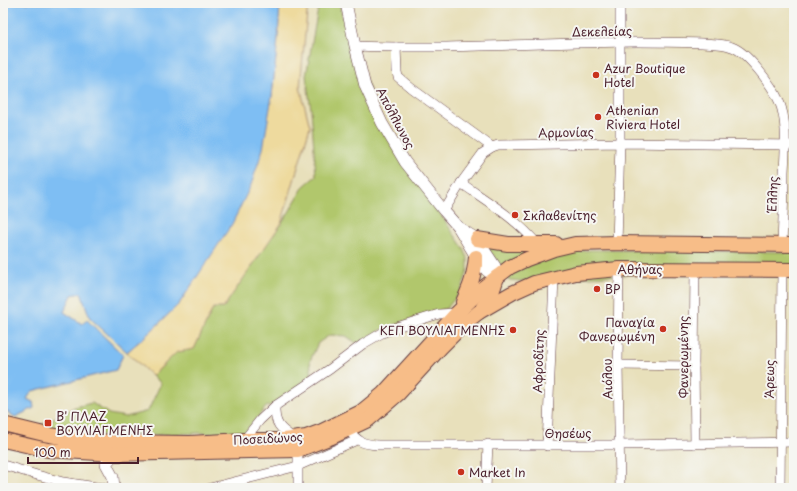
<svg xmlns="http://www.w3.org/2000/svg" width="797" height="491" viewBox="0 0 797 491" font-family="'Playpen Sans',sans-serif">
  <style>
    .green { fill: #b1c76c; stroke: #7e734c }
    .sand { fill: #eeda9e; stroke: #9c7c64 }
    .water { fill: #7ebef3; stroke: #646e8f }
    .lines { fill: none; stroke-linecap: round; stroke-linejoin: round }
    .minor-casing { stroke: #623c41; stroke-width: 10 }
    .tertiary-casing { stroke: #623c41; stroke-width: 12 }
    .primary-casing { stroke: #623c41; stroke-width: 16 }
    .trunk-casing { stroke: #623c41; stroke-width: 16 }
    .minor { stroke: #fff; stroke-width: 9 }
    .tertiary { stroke: #fff; stroke-width: 11 }
    .primary { stroke: #f7bd88; stroke-width: 14 }
    .trunk { stroke: #f7bd88; stroke-width: 14 }
    .poi-dot { fill: #c8321e; stroke: #f6f6f2; stroke-width: 1.5 }
    .labels { text-anchor: middle; dominant-baseline: central; stroke-width: 4; stroke-linejoin: round; paint-order: stroke }
    .street-label { font-size: 12px; fill: #4a1f2b; stroke: #f6f6f2 }
    .poi-label { font-size: 12px; fill: #4a1f2b; stroke: #f6f6f2; text-anchor: start }
  </style>
  <rect width="100%" height="100%" fill="#f6f6f2"/>
  <filter id="ink" filterUnits="userSpaceOnUse"><feTurbulence type="fractalNoise" baseFrequency=".025" numOctaves="2"/><feDisplacementMap in="SourceGraphic" scale="8" xChannelSelector="R" yChannelSelector="G"/><feConvolveMatrix kernelMatrix="1 2 1 2 8 2 1 2 1" color-interpolation-filters="sRGB"/></filter>
  <filter id="wash" filterUnits="userSpaceOnUse"><feTurbulence type="fractalNoise" baseFrequency=".012" numOctaves="4" result="noise"/><feDisplacementMap in="SourceGraphic" scale="16" xChannelSelector="R" yChannelSelector="G"/><feGaussianBlur stdDeviation="0.9" result="paint"/><feColorMatrix in="noise" values="0 0 0 0 0 0 0 0 0 0 0 0 0 0 0 0 0 1.4 0 .05"/><feComposite in="paint" operator="in"/></filter>
  <g filter="url(#wash)">
    <rect width="100%" height="100%" fill="#e8e0bb"/>
    <g class="green">
      <polygon points="319,3 339,3 345,25 385,132 464,249 468,258 468,270 461,291 447,308 383,329 358,344 346,336 330,335 318,343 310,361 312,376 282,401 266,407 243,435 199,433 122,437 37,427 75,407 92,403 109,414 126,417 148,411 161,383 152,376 177,352 194,349 213,308 223,308 289,212 304,186 316,176 311,109 306,76"/>
      <polygon points="483,243 530,249 530,253 503,268"/>
      <polygon points="591,250 794,252 794,265 520,281 510,280 506,278 515,270 560,254"/>
    </g>
    <polygon class="sand" points="280,3 308,3 300,87 310,127 281,224 223,308 213,308 194,349 177,352 152,376 127,352 150,332 179,304 203,267 272,96 278,38"/>
    <polygon class="water" points="3,3 280,3 278,38 272,96 263,149 251,185 232,224 179,304 150,332 127,352 90,318 81,293 72,295 64,312 82,324 87,320 123,355 116,370 32,391 27,399 33,402 34,408 15,417 3,409"/>
  </g>
  <g filter="url(#ink)">
    <g class="lines">
      <g class="minor-casing">
        <g id="minor">
          <path d="M355 46C449 50 544 42 638 42 660 42 681 42 702 43 712 44 722 43 732 47 747 52 772 85 779 101 788 122 785 149 784 172 784 196 783 220 782 244"/>
          <polyline points="396,47 397,72 398,77 411,88 492,147"/>
          <path d="M461 183C488 202 517 219 538 245"/>
          <polyline points="444,211 461,183 483,153 492,147 498,145 620,143 794,145"/>
          <polyline points="617,243 620,143 620,3"/>
          <polyline points="619,269 618,365 620,488"/>
          <polyline points="695,269 694,366 695,444"/>
          <polyline points="618,365 694,366"/>
          <path d="M275 406C274 425 281 429 295 439"/>
          <path d="M348 430C359 442 362 444 378 445H620L794 442"/>
          <polyline points="244,440 260,420 275,406 330,369 363,344 382,333 400,326 439,314 457,313"/>
          <polyline points="547,446 554,278"/>
          <polyline points="3,465 37,475 63,482 103,488"/>
          <polyline points="210,488 298,466 357,440"/>
          <polyline points="298,488 298,450"/>
          <polyline points="486,488 488,444"/>
          <polyline points="780,488 782,270"/>
        </g>
      </g>
      <g class="tertiary-casing">
        <g id="tertiary">
          <polyline points="346,3 355,46 365,86 382,123 405,162 444,211 458,227 476,257 486,270 492,275 497,277 495,266 477,239 458,227"/>
          <polyline points="114,454 106,464 113,477 114,488"/>
        </g>
      </g>
      <g class="primary-casing">
        <g id="primary">
          <path d="M463 302C471 285 474 276 476 257"/>
          <polyline points="3,424 44,434 79,440 114,442 190,443 244,440 285,440 306,437 322,431 361,412 383,394 457,313 484,287 497,277"/>
          <polyline points="3,440 48,450 114,454 298,450 332,437 368,420 398,394 441,347 465,323 479,312"/>
        </g>
      </g>
      <g class="trunk-casing">
        <g id="trunk">
          <polyline points="477,239 508,244 556,244"/>
          <polyline points="497,277 510,267 527,259 554,249 575,244 617,243 794,245"/>
          <path d="M483 307C491 298 493 290 497 277"/>
          <polyline points="479,312 512,293 534,283 576,273 619,269 794,270"/>
        </g>
      </g>
      <use href="#minor" class="minor"/>
      <use href="#tertiary" class="tertiary"/>
      <use href="#primary" class="primary"/>
      <use href="#trunk" class="trunk"/>
    </g>
  </g>
  <g class="poi-dot">
    <circle cx="596" cy="75" r="4"/>
    <circle cx="598" cy="117" r="4"/>
    <circle cx="515" cy="215" r="4"/>
    <circle cx="597" cy="289" r="4"/>
    <circle cx="663" cy="329" r="4"/>
    <circle cx="513" cy="330" r="4"/>
    <rect x="44" y="419" width="8" height="8" rx="2"/>
    <circle cx="461" cy="472" r="4"/>
  </g>
  <g class="labels">
    <g class="street-label">
      <text transform="translate(602 31) rotate(-1)">Δεκελείας</text>
      <text transform="translate(396 118) rotate(62)">Απόλλωνος</text>
      <text transform="translate(566 132) rotate(-1)">Αρμονίας</text>
      <text transform="translate(772 194) rotate(-88)">Έλλης</text>
      <text x="640" y="269">Αθήνας</text>
      <text transform="translate(683 357) rotate(-90)">Φανερωμένης</text>
      <text transform="translate(538 361) rotate(-88)">Αφροδίτης</text>
      <text transform="translate(607 379) rotate(-91)">Αιόλου</text>
      <text transform="translate(769 379) rotate(-89)">Άρεως</text>
      <text x="568" y="433">Θησέως</text>
      <text transform="translate(268 438) rotate(-3)">Ποσειδώνος</text>
    </g>
    <g class="poi-label">
      <text x="604" y="68">Azur Boutique<tspan x="604" dy="14">Hotel</tspan></text>
      <text x="606" y="110">Athenian<tspan x="606" dy="14">Riviera Hotel</tspan></text>
      <text x="523" y="215">Σκλαβενίτης</text>
      <text x="605" y="289">BP</text>
      <text x="655" y="322" text-anchor="end">Παναγία<tspan x="655" dy="14">Φανερωμένη</tspan></text>
      <text x="505" y="330" text-anchor="end">ΚΕΠ ΒΟΥΛΙΑΓΜΕΝΗΣ</text>
      <text x="56" y="416">Β' ΠΛΑΖ<tspan x="56" dy="14">ΒΟΥΛΙΑΓΜΕΝΗΣ</tspan></text>
      <text x="469" y="472">Market In</text>
    </g>
  </g>
  <rect width="797" height="491" fill="none" stroke="#f6f6f2" stroke-width="16"/>
  <path d="M28 457v6h110v-6" fill="none" stroke="#4a1f2b" stroke-width="2"/>
  <text x="34" y="457" font-size="12" fill="#4a1f2b" stroke="#f6f6f2" stroke-width="3" paint-order="stroke">100 m</text>
</svg>
